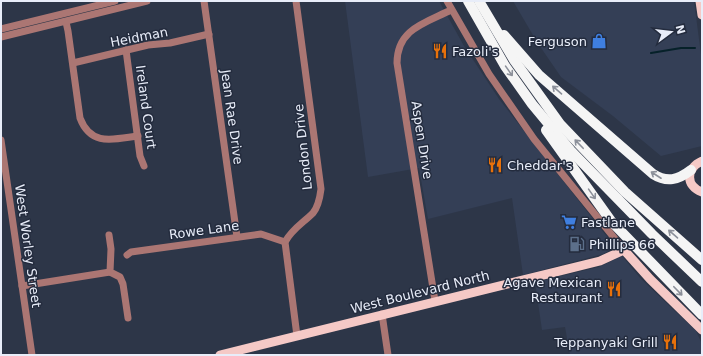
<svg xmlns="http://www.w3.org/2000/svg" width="703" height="356" viewBox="0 0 703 356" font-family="'DejaVu Sans',sans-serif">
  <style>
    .built { fill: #343f56 }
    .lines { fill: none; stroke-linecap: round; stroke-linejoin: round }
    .stream { stroke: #062129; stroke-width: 2 }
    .minor { stroke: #ab7673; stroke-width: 7 }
    .major { stroke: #f5c9c6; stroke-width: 9 }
    .highway { stroke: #f5f5f5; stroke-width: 10 }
    .oneway { stroke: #8c909a }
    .labels { text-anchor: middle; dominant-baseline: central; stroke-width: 3; stroke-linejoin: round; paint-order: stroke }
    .street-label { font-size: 13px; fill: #e8edf9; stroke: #242c3e }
    .poi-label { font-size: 13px; fill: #e8edf9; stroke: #242c3e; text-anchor: start }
  </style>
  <rect width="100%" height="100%" fill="#2d3648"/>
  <g class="built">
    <polygon points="345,1 439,1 464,46 499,99 615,247 603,254 523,275 512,198 428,219 419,168 368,177"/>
    <polygon points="513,1 694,1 702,62 702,146 661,156 613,116 561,77 537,42"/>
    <polygon points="622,256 641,279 696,331 702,344 702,355 570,355 565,327 542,330 535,282 599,267"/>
  </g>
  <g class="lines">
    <polyline class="stream" points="651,53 681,48 695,48"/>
    <g class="minor">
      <polyline points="204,1 237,237"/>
      <path d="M296 1 321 189C320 197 318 207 313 213 303 223 292 229 285 242L297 336"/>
      <polyline points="447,1 489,74 534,139 624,250"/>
      <path d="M66 22 68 31 80 118C91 147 114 139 138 136"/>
      <polyline points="1,29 115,1"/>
      <polyline points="1,37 147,1"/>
      <polyline points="126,50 140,156 144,166"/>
      <polyline points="73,63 148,45 170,43 209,34"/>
      <polyline points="1,140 32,355"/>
      <polyline points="109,235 111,249 110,272 120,277 123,284 128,318"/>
      <polyline points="127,255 131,252 261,234 285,242"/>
      <polyline points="22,286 110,272"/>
      <path d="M435 301 397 63C397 29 425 23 451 10"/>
      <polyline points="382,314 388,355"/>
    </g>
    <g class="major">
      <polyline points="700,1 702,15"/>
      <path d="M702 161C686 168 685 186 702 192"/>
      <polyline points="220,355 600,261 624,250 650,279 702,330"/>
    </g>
    <g class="highway">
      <polyline points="468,1 505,66 532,104 571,151 652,234 702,282"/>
      <polyline points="479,1 514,60 560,124 625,192 702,260"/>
      <path d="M504 35 539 75 653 174C667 183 678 180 691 170"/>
      <polyline points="546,130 611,221 702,315"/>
    </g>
  </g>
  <defs><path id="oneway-shaft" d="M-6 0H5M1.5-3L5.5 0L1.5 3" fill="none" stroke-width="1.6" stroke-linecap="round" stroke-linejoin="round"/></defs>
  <g class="oneway">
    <use href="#oneway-shaft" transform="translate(509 71) rotate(55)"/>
    <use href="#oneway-shaft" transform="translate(557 90) rotate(-139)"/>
    <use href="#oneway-shaft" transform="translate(579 144) rotate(-134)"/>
    <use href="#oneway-shaft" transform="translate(656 175) rotate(-147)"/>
    <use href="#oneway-shaft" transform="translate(592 194) rotate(55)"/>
    <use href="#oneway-shaft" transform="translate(673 234) rotate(-139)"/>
    <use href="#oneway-shaft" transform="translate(678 291) rotate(46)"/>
  </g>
  <defs>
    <g id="shop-bare" transform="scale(1.2)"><path d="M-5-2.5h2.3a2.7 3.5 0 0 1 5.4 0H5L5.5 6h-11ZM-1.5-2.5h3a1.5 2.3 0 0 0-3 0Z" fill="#3f7fe0" stroke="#242c3e" stroke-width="2.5" paint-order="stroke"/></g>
    <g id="restaurant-bare" transform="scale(1.2)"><path d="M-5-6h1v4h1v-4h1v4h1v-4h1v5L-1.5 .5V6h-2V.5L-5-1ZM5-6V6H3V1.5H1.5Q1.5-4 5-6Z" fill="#e8710a" stroke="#242c3e" stroke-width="2.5" paint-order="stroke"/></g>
    <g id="supermarket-bare" transform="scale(1.2)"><path d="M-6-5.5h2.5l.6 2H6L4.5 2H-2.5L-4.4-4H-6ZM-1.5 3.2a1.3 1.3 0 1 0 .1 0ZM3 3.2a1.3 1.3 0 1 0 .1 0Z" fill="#3f7fe0" stroke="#242c3e" stroke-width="2.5" paint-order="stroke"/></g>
    <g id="fuel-bare" transform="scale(1.2)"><path d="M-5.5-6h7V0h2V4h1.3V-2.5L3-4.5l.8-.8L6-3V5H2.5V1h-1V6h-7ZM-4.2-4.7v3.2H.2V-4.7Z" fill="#5c6f8a" stroke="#242c3e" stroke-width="2.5" paint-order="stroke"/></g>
  </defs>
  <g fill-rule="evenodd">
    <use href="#shop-bare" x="599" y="41"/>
    <use href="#restaurant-bare" x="440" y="51"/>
    <use href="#restaurant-bare" x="495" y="165"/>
    <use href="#supermarket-bare" x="569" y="222"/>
    <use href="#fuel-bare" x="577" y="244"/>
    <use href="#restaurant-bare" x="614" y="289"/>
    <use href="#restaurant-bare" x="670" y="342"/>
  </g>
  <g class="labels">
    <g class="street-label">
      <text transform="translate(139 37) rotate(-11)">Heidman</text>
      <text transform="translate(146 107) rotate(82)">Ireland Court</text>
      <text transform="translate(232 117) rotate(82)">Jean Rae Drive</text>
      <text transform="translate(422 140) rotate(81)">Aspen Drive</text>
      <text transform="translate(303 147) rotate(-96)">London Drive</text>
      <text transform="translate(204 230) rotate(-8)">Rowe Lane</text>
      <text transform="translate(28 246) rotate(82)">West Worley Street</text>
      <text transform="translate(420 292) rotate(-14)">West Boulevard North</text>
    </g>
    <g class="poi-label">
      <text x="587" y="41" text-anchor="end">Ferguson</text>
      <text x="452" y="51">Fazoli's</text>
      <text x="507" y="165">Cheddar's</text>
      <text x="581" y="222">Fastlane</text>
      <text x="589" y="244">Phillips 66</text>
      <text x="602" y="282" text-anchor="end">Agave Mexican<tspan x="602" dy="15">Restaurant</tspan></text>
      <text x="658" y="342" text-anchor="end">Teppanyaki Grill</text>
    </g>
  </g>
  <rect width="703" height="356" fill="none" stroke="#e8edf9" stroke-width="4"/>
  <g transform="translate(671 32) rotate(75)" stroke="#242c3e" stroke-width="3" paint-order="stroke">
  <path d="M0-3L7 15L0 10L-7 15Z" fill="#e8edf9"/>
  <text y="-6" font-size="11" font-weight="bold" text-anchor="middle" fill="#e8edf9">N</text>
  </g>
</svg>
